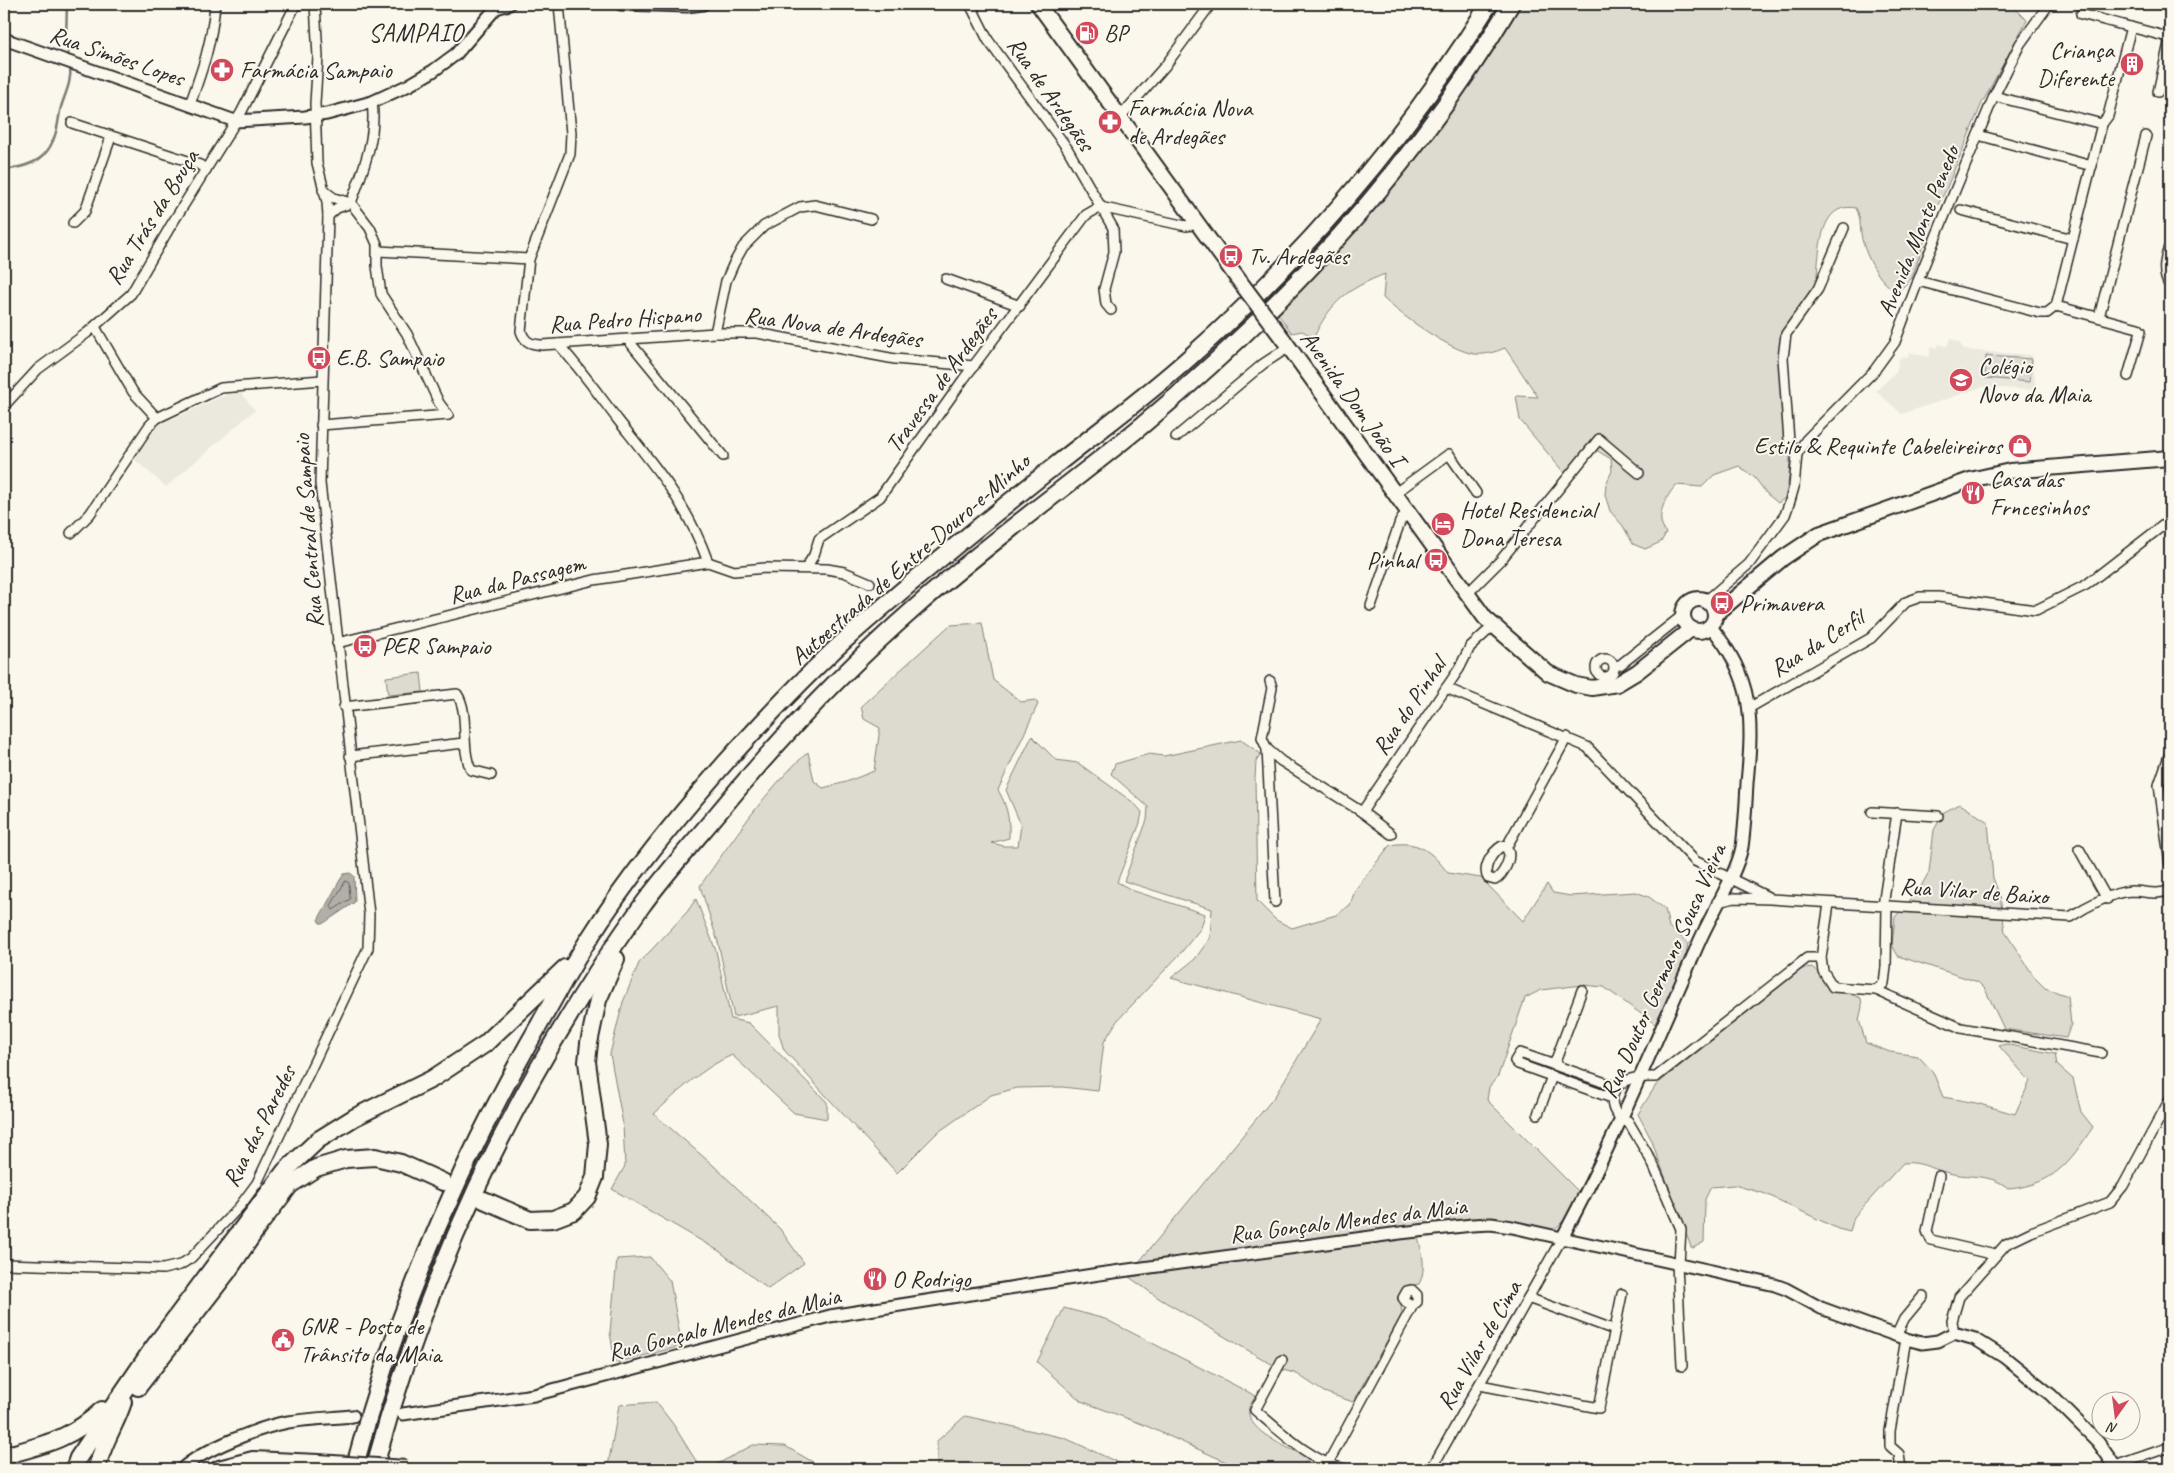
<svg xmlns="http://www.w3.org/2000/svg" width="2174" height="1473" viewBox="0 0 2174 1473" font-family="Caveat,sans-serif">
  <style>
    .built { fill: #ebe8de }
    .green { fill: #dddad0; stroke: #84827e }
    .water { fill: #b1afa7; stroke: #7b7a75 }
    .lines { fill: none; stroke-linecap: round; stroke-linejoin: round }
    .shore { stroke: #61605d; stroke-width: 1 }
    .stream { stroke: #7b7a75; stroke-width: 2.5 }
    .minor-casing { stroke: #2b2b2b; stroke-width: 12 }
    .tertiary-casing { stroke: #2b2b2b; stroke-width: 15 }
    .primary-casing { stroke: #2b2b2b; stroke-width: 18 }
    .motorway-casing { stroke: #2b2b2b; stroke-width: 20 }
    .minor { stroke: #fbf7ec; stroke-width: 9 }
    .tertiary { stroke: #fbf7ec; stroke-width: 11 }
    .primary { stroke: #fbf7ec; stroke-width: 14 }
    .motorway { stroke: #fbf7ec; stroke-width: 16 }
    .primary-bridge-casing { stroke: #2b2b2b; stroke-width: 18; stroke-linecap: butt }
    .motorway-bridge-casing { stroke: #2b2b2b; stroke-width: 20; stroke-linecap: butt }
    .primary-bridge { stroke: #fbf7ec; stroke-width: 14 }
    .motorway-bridge { stroke: #fbf7ec; stroke-width: 16 }
    .labels { text-anchor: middle; dominant-baseline: central; stroke-width: 4; stroke-linejoin: round; paint-order: stroke }
    .poi-label { font-size: 24px; fill: #2b2b2b; stroke: #fbf7ec; text-anchor: start }
    .street-label { font-size: 24px; fill: #2b2b2b; stroke: #fbf7ec }
    .neighbourhood-label { font-size: 25px; letter-spacing: 1px; fill: #2b2b2b; stroke: #fbf7ec }
  </style>
  <rect width="100%" height="100%" fill="#fbf7ec"/>
  <filter id="ink" filterUnits="userSpaceOnUse"><feTurbulence type="fractalNoise" baseFrequency=".02" numOctaves="2"/><feDisplacementMap in="SourceGraphic" scale="10" xChannelSelector="R" yChannelSelector="G"/><feConvolveMatrix kernelMatrix="1 2 1 2 8 2 1 2 1" color-interpolation-filters="sRGB"/></filter>
  <g filter="url(#ink)">
    <g class="built">
      <polygon points="1950,338 1960,343 1964,350 2032,355 2036,390 1982,387 1902,414 1876,391 1896,372 1899,358 1902,358 1903,356 1908,357 1909,352 1929,357 1931,347 1937,348 1938,344 1947,346"/>
      <polygon points="239,391 255,410 166,487 133,458 165,417 173,419 220,397"/>
    </g>
    <g class="green">
      <path d="M1521 4H2005L2015 8 2027 20 1982 103 1945 192 1935 210 1912 278 1898 292C1881 285 1868 260 1863 243 1859 231 1862 219 1856 208 1811 200 1822 273 1813 299 1805 323 1780 340 1779 366 1779 374 1783 383 1784 392 1789 426 1794 464 1785 498L1778 503 1767 494 1755 478 1739 466 1714 475 1702 487 1676 485C1665 498 1654 518 1666 533L1661 542 1645 549 1633 544 1623 526 1610 511 1605 495 1606 484 1612 471 1611 459 1596 450 1587 453 1565 474 1520 420 1516 396 1538 397 1505 348C1495 352 1486 355 1475 354 1450 351 1401 315 1383 298L1385 274C1349 288 1331 301 1314 337L1302 331 1292 333 1277 313C1346 247 1402 181 1457 103 1480 71 1503 38 1521 4Z"/>
      <polygon points="1986,356 2032,359 2030,382 1985,378"/>
      <path d="M982 623 993 680 1021 702 1035 700 1038 704 998 790C1007 805 1010 820 1009 838L991 843 1004 846H1018L1021 825 1006 790 1032 736 1056 760 1078 763 1134 803 1142 812 1140 823 1117 882 1134 891 1205 914 1201 928 1180 954 1117 1021 1104 1042 1098 1091 1062 1087 1017 1088 991 1095 937 1133 897 1173 784 1050 779 1034V1006L734 1017 718 942 700 886C732 841 766 789 808 752L814 781 823 788 846 782 874 771 880 728 864 719 861 706 950 625Z"/>
      <polygon points="421,673 423,692 388,695 386,677"/>
      <path d="M1241 740 1261 754 1256 762 1255 778 1257 901 1276 920 1292 928 1336 915 1350 905 1355 890 1390 845C1419 840 1431 851 1448 873L1481 878 1523 921 1547 884 1553 893 1571 896 1636 892 1649 897 1665 909 1669 927 1688 943 1685 961 1655 1024 1604 987 1582 985 1541 990 1525 998 1498 1076 1489 1087 1487 1100 1581 1194 1571 1213 1553 1231C1500 1225 1458 1216 1405 1228L1139 1262 1275 1096 1321 1019 1171 978 1195 959 1210 938 1212 909 1124 881 1147 820 1148 807 1111 774 1115 764 1149 754 1164 756Z"/>
      <polygon points="1960,804 1988,822 1993,878 2000,896 2005,932 2035,978 2045,988 2068,996 2071,1024 2066,1038 2004,1029 1985,989 1978,982 1898,956 1892,945 1895,917 1919,890 1929,872 1934,830 1944,812"/>
      <path d="M696 899 716 951 731 1019 749 1023 827 1102V1119L794 1113 732 1055C702 1068 678 1092 654 1114L714 1166 780 1229 804 1263 768 1289 719 1251 612 1189 625 1166 623 1124 610 1054 623 1002 639 963 687 912Z"/>
      <path d="M1812 967 1821 975 1828 986 1861 998 1862 1007 1859 1020 1866 1043 1890 1052 1918 1056 1933 1072 1943 1097 1976 1103 2015 1114 2030 1081 1999 1046 2005 1044 2055 1054 2057 1065 2073 1079 2081 1112 2093 1127C2069 1163 2055 1184 2009 1189 1990 1172 1967 1179 1945 1172 1930 1168 1919 1161 1903 1163L1854 1217 1850 1232 1838 1229 1766 1194 1734 1185 1711 1187 1705 1199 1704 1242 1693 1248 1691 1247 1651 1139 1638 1114 1656 1085 1765 998 1795 970Z"/>
      <path d="M1417 1235C1422 1251 1427 1269 1419 1284L1408 1286 1400 1294 1402 1314 1353 1402 1324 1392 1297 1374 1280 1369 1160 1299 1129 1277Z"/>
      <polygon points="650,1257 670,1281 682,1346 615,1363 610,1332 617,1259"/>
      <path d="M1064 1308 1105 1319 1256 1396C1252 1402 1247 1407 1249 1414 1253 1435 1292 1449 1309 1458L1300 1469H1242L1142 1424 1081 1401 1037 1362Z"/>
      <polygon points="656,1402 673,1424 701,1469 604,1469 608,1466 619,1405"/>
      <polygon points="965,1416 1065,1438 1132,1469 937,1469 937,1441"/>
      <polygon points="753,1445 785,1446 825,1469 708,1469"/>
    </g>
    <polygon class="water" points="350,873 354,876 355,902 324,923 320,923 318,920 340,880 344,874"/>
    <g class="lines">
      <polygon class="shore" points="346,881 349,883 350,899 333,910 331,906"/>
      <g class="stream">
        <polyline points="67,4 66,39 69,58"/>
        <path d="M4 170C33 166 50 159 57 128 59 120 59 112 62 104 66 92 72 80 70 66"/>
      </g>
      <g class="minor-casing">
        <g id="minor">
          <path d="M559 4 571 133 570 154 529 259 521 331C525 343 531 344 542 345L715 333H757L895 359 974 366"/>
          <polyline points="970,4 988,40 1067,148 1113,228 1114,252 1104,289 1106,304 1111,310"/>
          <polyline points="2081,14 2168,37 2169,43 2158,92"/>
          <path d="M372 102C377 137 363 170 351 203L370 228 377 244V266L381 294 407 334 439 403 448 415"/>
          <path d="M190 104C203 68 212 42 215 4"/>
          <polyline points="1121,116 1165,66 1211,4"/>
          <polyline points="72,123 200,165 206,170"/>
          <polyline points="2102,124 2108,116 2131,27"/>
          <polyline points="1978,135 2092,166"/>
          <polyline points="323,190 334,198 351,203"/>
          <polyline points="1961,210 2073,239"/>
          <polyline points="328,216 337,208 351,203"/>
          <polyline points="73,223 85,211 111,137"/>
          <path d="M2170 244C2165 258 2161 273 2170 286"/>
          <polyline points="378,251 529,259"/>
          <polyline points="946,279 1020,306"/>
          <polyline points="1918,281 2040,313 2047,313 2056,306 2102,124 1994,96"/>
          <polyline points="2056,306 2138,328 2141,331 2128,376"/>
          <polyline points="2099,317 2146,136"/>
          <polyline points="95,327 133,392 157,418"/>
          <polyline points="715,333 726,281 734,263 743,247 764,226 800,207 815,205 871,219"/>
          <polyline points="628,340 723,456"/>
          <path d="M558 344C580 368 598 394 618 420 656 468 687 503 708 562"/>
          <polyline points="4,406 38,369 87,333 131,294 170,227 241,113 296,4"/>
          <polyline points="321,425 448,415"/>
          <polyline points="1176,437 1263,364 1289,347"/>
          <polyline points="1797,454 1806,440 1874,371 1895,342 1923,268 1994,96 2020,44 2049,4"/>
          <polyline points="1394,494 1449,454 1476,493"/>
          <polyline points="71,533 90,514 149,426 157,418 221,388 322,380"/>
          <polyline points="806,568 814,555 819,539 880,497 963,380 1086,215 1100,207 1186,226 1198,224"/>
          <polyline points="1467,594 1500,561 1599,439 1639,473"/>
          <polyline points="1707,600 1749,564 1785,515 1790,501 1794,487 1797,454 1789,441 1783,358 1786,334 1818,289 1844,228"/>
          <polyline points="1371,606 1400,522 1407,511"/>
          <polyline points="337,643 594,580 708,562 734,571 765,568 827,569 844,572 870,583"/>
          <circle cx="1605" cy="668" r="9"/>
          <polyline points="1614,666 1620,665 1683,615"/>
          <polyline points="1270,681 1272,688 1262,738 1267,749 1281,761 1362,812 1391,834"/>
          <polyline points="1446,688 1587,747 1695,861 1768,897"/>
          <path d="M344 707 457 694C470 713 460 747 471 770L491 775"/>
          <polyline points="1749,708 1871,638 1906,602 1920,597 1938,597 2036,610 2086,585 2170,520"/>
          <polyline points="1267,749 1275,902"/>
          <polyline points="2170,753 2159,785 2170,864"/>
          <polyline points="350,756 464,743"/>
          <polyline points="1362,812 1459,669 1470,647 1493,626"/>
          <polyline points="1872,812 1938,816"/>
          <path d="M1506 848C1514 856 1503 875 1495 880L1488 878C1482 868 1492 852 1502 846L1506 848 1567 737"/>
          <polyline points="2079,849 2107,899"/>
          <path d="M1717 902 1735 898 1770 899 2070 917C2085 907 2113 892 2131 891 2145 891 2157 896 2170 890"/>
          <polyline points="1829,904 1821,958 1823,971 1833,987 1876,990 1884,983 1886,967 1887,906"/>
          <polyline points="1883,906 1897,813"/>
          <polyline points="1876,990 1961,1028 2101,1053"/>
          <polyline points="1554,1065 1582,990"/>
          <polyline points="1612,1098 1518,1064 1515,1061 1520,1053 1617,1087"/>
          <polyline points="1538,1114 1552,1076"/>
          <polyline points="1939,1176 1927,1231 1931,1240 1995,1255"/>
          <polyline points="4,1264 163,1269 180,1265 191,1258 240,1206 257,1183 368,948 369,914 320,483 328,216 327,202 317,163 315,103 318,57 315,4"/>
          <polyline points="1677,1264 1682,1366"/>
          <path d="M1679 1264 1681 1229 1652 1162 1628 1121C1611 1118 1606 1093 1622 1083 1632 1076 1644 1077 1656 1077L1807 958H1821"/>
          <polyline points="1528,1298 1615,1330"/>
          <polyline points="1954,1333 1952,1321 1959,1297 2006,1244 2031,1232 2110,1202 2123,1186 2170,1099"/>
          <polyline points="1896,1336 1904,1319 1923,1296"/>
          <path d="M1282 1360 1255 1410C1280 1431 1313 1463 1345 1469"/>
          <polyline points="1480,1385 1599,1408 1622,1294"/>
          <polyline points="1328,1463 1413,1305 1417,1302 1417,1295 1412,1290 1407,1291 1403,1298 1406,1302 1413,1305"/>
          <polyline points="2115,1466 2170,1447"/>
          <polyline points="1427,1469 1433,1466 1562,1238"/>
          <polyline points="1901,1469 1899,1454 1890,1446 1890,1431 1906,1339"/>
        </g>
      </g>
      <g class="tertiary-casing">
        <g id="tertiary">
          <polyline points="621,4 687,6 703,4"/>
          <polyline points="4,39 235,121 305,117 327,114 372,102 409,85 433,71 456,54 496,8 509,4"/>
          <path d="M1562 1238C1614 1142 1656 1040 1700 940 1712 913 1737 873 1742 847 1745 826 1746 804 1747 783 1753 720 1754 678 1711 627"/>
          <polyline points="403,1414 534,1395 830,1316 1099,1274 1400,1233 1472,1225 1491,1224 1512,1227 1775,1285 1786,1289 1821,1308 1906,1339 1922,1343 1938,1341 1954,1333 1975,1339 2004,1357 2051,1395 2098,1442 2117,1469"/>
          <path d="M182 1469C202 1450 260 1427 288 1422 309 1419 332 1418 353 1416"/>
        </g>
      </g>
      <g class="primary-casing">
        <g id="primary">
          <polyline points="1038,4 1235,275"/>
          <polyline points="1283,339 1485,618 1548,673 1576,685 1592,688 1617,684 1637,672 1691,629"/>
          <circle cx="1699" cy="615" r="16"/>
          <polyline points="1716,614 1783,558 1819,534 1970,480 2010,471 2170,458"/>
        </g>
      </g>
      <g class="motorway-casing">
        <g id="motorway">
          <polyline points="484,1200 530,1220 553,1219 574,1211 587,1197 595,1177 598,1144 587,1062 589,1043 598,1000 616,959"/>
          <polyline points="138,1387 228,1271 260,1224 290,1185 316,1168 346,1159 375,1157 401,1163 443,1182"/>
          <path d="M4 1456C42 1445 72 1439 102 1410"/>
          <polyline points="74,1469 78,1458 153,1348 285,1171 318,1140 355,1117 432,1079 485,1044 565,968"/>
          <path d="M97 1469C101 1445 116 1425 123 1402"/>
          <polyline points="219,1469 253,1460 318,1463"/>
          <path d="M354 1469C393 1319 454 1176 530 1041 549 1008 567 974 587 942 627 878 676 819 726 762 764 720 803 678 845 640 914 579 985 521 1057 464 1101 429 1148 395 1190 357 1306 254 1407 136 1489 4"/>
          <path d="M374 1469C429 1267 519 1078 641 907 665 874 693 843 719 812 779 739 845 669 916 607 989 542 1070 485 1145 423 1288 303 1416 165 1511 4"/>
        </g>
      </g>
      <use href="#minor" class="minor"/>
      <use href="#tertiary" class="tertiary"/>
      <use href="#primary" class="primary"/>
      <use href="#motorway" class="motorway"/>
      <g class="primary-bridge-casing">
        <polyline id="primary-bridge" points="1235,275 1283,339"/>
      </g>
      <g class="motorway-bridge-casing">
        <polyline id="motorway-bridge" points="318,1463 406,1469"/>
      </g>
      <use href="#primary-bridge" class="primary-bridge"/>
      <use href="#motorway-bridge" class="motorway-bridge"/>
    </g>
  </g>
  <defs>
    <g id="fuel-disc" transform="scale(1.25)"><circle r="9.5" fill="#d1495b" stroke="#fbf7ec"/><path d="M-5.5-6h7V0h2V4h1.3V-2.5L3-4.5l.8-.8L6-3V5H2.5V1h-1V6h-7ZM-4.2-4.7v3.2H.2V-4.7Z" fill="#fff"/></g>
    <g id="building-disc" transform="scale(1.25)"><circle r="9.5" fill="#d1495b" stroke="#fbf7ec"/><path d="M-4-6H4V6H1V3H-1V6H-4ZM-2.5-4.3h1.7v1.8h-1.7ZM.8-4.3h1.7v1.8H.8ZM-2.5-1h1.7V.8h-1.7ZM.8-1h1.7V.8H.8Z" fill="#fff"/></g>
    <g id="pharmacy-disc" transform="scale(1.25)"><circle r="9.5" fill="#d1495b" stroke="#fbf7ec"/><path d="M-2-6h4v4h4v4h-4v4h-4v-4h-4v-4h4Z" fill="#fff"/></g>
    <g id="bus-disc" transform="scale(1.25)"><circle r="9.5" fill="#d1495b" stroke="#fbf7ec"/><path d="M-5-6H5V4H4V6H2V4H-2V6H-4V4H-5ZM-3.5-4V0h7V-4ZM-3.5 1.2v1.5H-2V1.2ZM2 1.2v1.5H3.5V1.2Z" fill="#fff"/></g>
    <g id="school-disc" transform="scale(1.25)"><circle r="9.5" fill="#d1495b" stroke="#fbf7ec"/><path d="M0-5L7-2L0 1L-7-2ZM-4 1L0 2.5L4 1V4Q0 6-4 4Z" fill="#fff"/></g>
    <g id="shop-disc" transform="scale(1.25)"><circle r="9.5" fill="#d1495b" stroke="#fbf7ec"/><path d="M-5-2.5h2.3a2.7 3.5 0 0 1 5.4 0H5L5.5 6h-11ZM-1.5-2.5h3a1.5 2.3 0 0 0-3 0Z" fill="#fff"/></g>
    <g id="restaurant-disc" transform="scale(1.25)"><circle r="9.5" fill="#d1495b" stroke="#fbf7ec"/><path d="M-5-6h1v4h1v-4h1v4h1v-4h1v5L-1.5 .5V6h-2V.5L-5-1ZM5-6V6H3V1.5H1.5Q1.5-4 5-6Z" fill="#fff"/></g>
    <g id="hotel-disc" transform="scale(1.25)"><circle r="9.5" fill="#d1495b" stroke="#fbf7ec"/><path d="M-6-4.5h1.5V1H6V5H4.5V3h-9V5H-6ZM-4 0a1.8 1.8 0 1 1 3.6 0ZM.5 0V-2.5h3Q6-2.5 6 0Z" fill="#fff"/></g>
    <g id="civic-disc" transform="scale(1.25)"><circle r="9.5" fill="#d1495b" stroke="#fbf7ec"/><path d="M-.6-6.5H3V-4.5H.6V-3L4-1V1h2V6H-6V1h2V-1L-.6-3ZM-1.2 2.5V6h2.4V2.5Z" fill="#fff"/></g>
  </defs>
  <g fill-rule="evenodd">
    <use href="#fuel-disc" x="1087" y="33"/>
    <use href="#building-disc" x="2132" y="64"/>
    <use href="#pharmacy-disc" x="222" y="70"/>
    <use href="#pharmacy-disc" x="1110" y="122"/>
    <use href="#bus-disc" x="1231" y="256"/>
    <use href="#bus-disc" x="319" y="358"/>
    <use href="#school-disc" x="1961" y="380"/>
    <use href="#shop-disc" x="2020" y="446"/>
    <use href="#restaurant-disc" x="1973" y="493"/>
    <use href="#hotel-disc" x="1443" y="524"/>
    <use href="#bus-disc" x="1436" y="560"/>
    <use href="#bus-disc" x="1722" y="603"/>
    <use href="#bus-disc" x="365" y="646"/>
    <use href="#restaurant-disc" x="875" y="1279"/>
    <use href="#civic-disc" x="283" y="1340"/>
  </g>
  <g class="labels">
    <g class="poi-label">
      <text x="1104" y="33">BP</text>
      <text x="2114" y="50" text-anchor="end">Criança<tspan x="2114" dy="28">Diferente</tspan></text>
      <text x="240" y="70">Farmácia Sampaio</text>
      <text x="1128" y="108">Farmácia Nova<tspan x="1128" dy="28">de Ardegães</tspan></text>
      <text x="1248" y="256">Tv. Ardegães</text>
      <text x="336" y="358">E.B. Sampaio</text>
      <text x="1978" y="366">Colégio<tspan x="1978" dy="28">Novo da Maia</tspan></text>
      <text x="2002" y="446" text-anchor="end">Estilo &amp; Requinte Cabeleireiros</text>
      <text x="1990" y="479">Casa das<tspan x="1990" dy="28">Frncesinhos</tspan></text>
      <text x="1460" y="510">Hotel Residencial<tspan x="1460" dy="28">Dona Teresa</tspan></text>
      <text x="1418" y="560" text-anchor="end">Pinhal</text>
      <text x="1740" y="603">Primavera</text>
      <text x="382" y="646">PER Sampaio</text>
      <text x="892" y="1279">O Rodrigo</text>
      <text x="300" y="1326">GNR - Posto de<tspan x="300" dy="28">Trânsito da Maia</tspan></text>
    </g>
    <g class="street-label">
      <text transform="translate(117 56) rotate(19)">Rua Simões Lopes</text>
      <text transform="translate(1051 94) rotate(55)">Rua de Ardegães</text>
      <text transform="translate(152 217) rotate(-58)">Rua Trás da Bouça</text>
      <text transform="translate(1918 231) rotate(-68)">Avenida Monte Penedo</text>
      <text transform="translate(625 319) rotate(-4)">Rua Pedro Hispano</text>
      <text transform="translate(833 327) rotate(8)">Rua Nova de Ardegães</text>
      <text transform="translate(941 380) rotate(-54)">Travessa de Ardegães</text>
      <text transform="translate(1353 398) rotate(54)">Avenida Dom João I</text>
      <text transform="translate(308 531) rotate(-94)">Rua Central de Sampaio</text>
      <text transform="translate(910 559) rotate(-41)">Autoestrada de Entre-Douro-e-Minho</text>
      <text transform="translate(517 579) rotate(-14)">Rua da Passagem</text>
      <text transform="translate(1817 643) rotate(-32)">Rua da Cerfil</text>
      <text transform="translate(1409 706) rotate(-56)">Rua do Pinhal</text>
      <text transform="translate(1974 891) rotate(4)">Rua Vilar de Baixo</text>
      <text transform="translate(1663 971) rotate(-66)">Rua Doutor Germano Sousa Vieira</text>
      <text transform="translate(259 1126) rotate(-63)">Rua das Paredes</text>
      <text transform="translate(1348 1220) rotate(-7)">Rua Gonçalo Mendes da Maia</text>
      <text transform="translate(724 1324) rotate(-14)">Rua Gonçalo Mendes da Maia</text>
      <text transform="translate(1479 1345) rotate(-60)">Rua Vilar de Cima</text>
    </g>
    <g class="neighbourhood-label">
      <text x="416" y="33">SAMPAIO</text>
    </g>
  </g>
  <rect width="2174" height="1473" fill="none" stroke="#fbf7ec" stroke-width="20"/>
  <rect x="10" y="10" width="2154" height="1453" fill="none" stroke="#2b2b2b" stroke-width="2" filter="url(#ink)"/>
  <g transform="translate(2116 1416) rotate(194)"><circle r="24" fill="#fbf7ec" stroke="#a8a59f"/>
  <path d="M0-4L9 19L0 12L-9 19Z" fill="#d1495b"/>
  <text y="-8" font-size="14" font-weight="bold" text-anchor="middle" fill="#2b2b2b">N</text>
  </g>
</svg>
